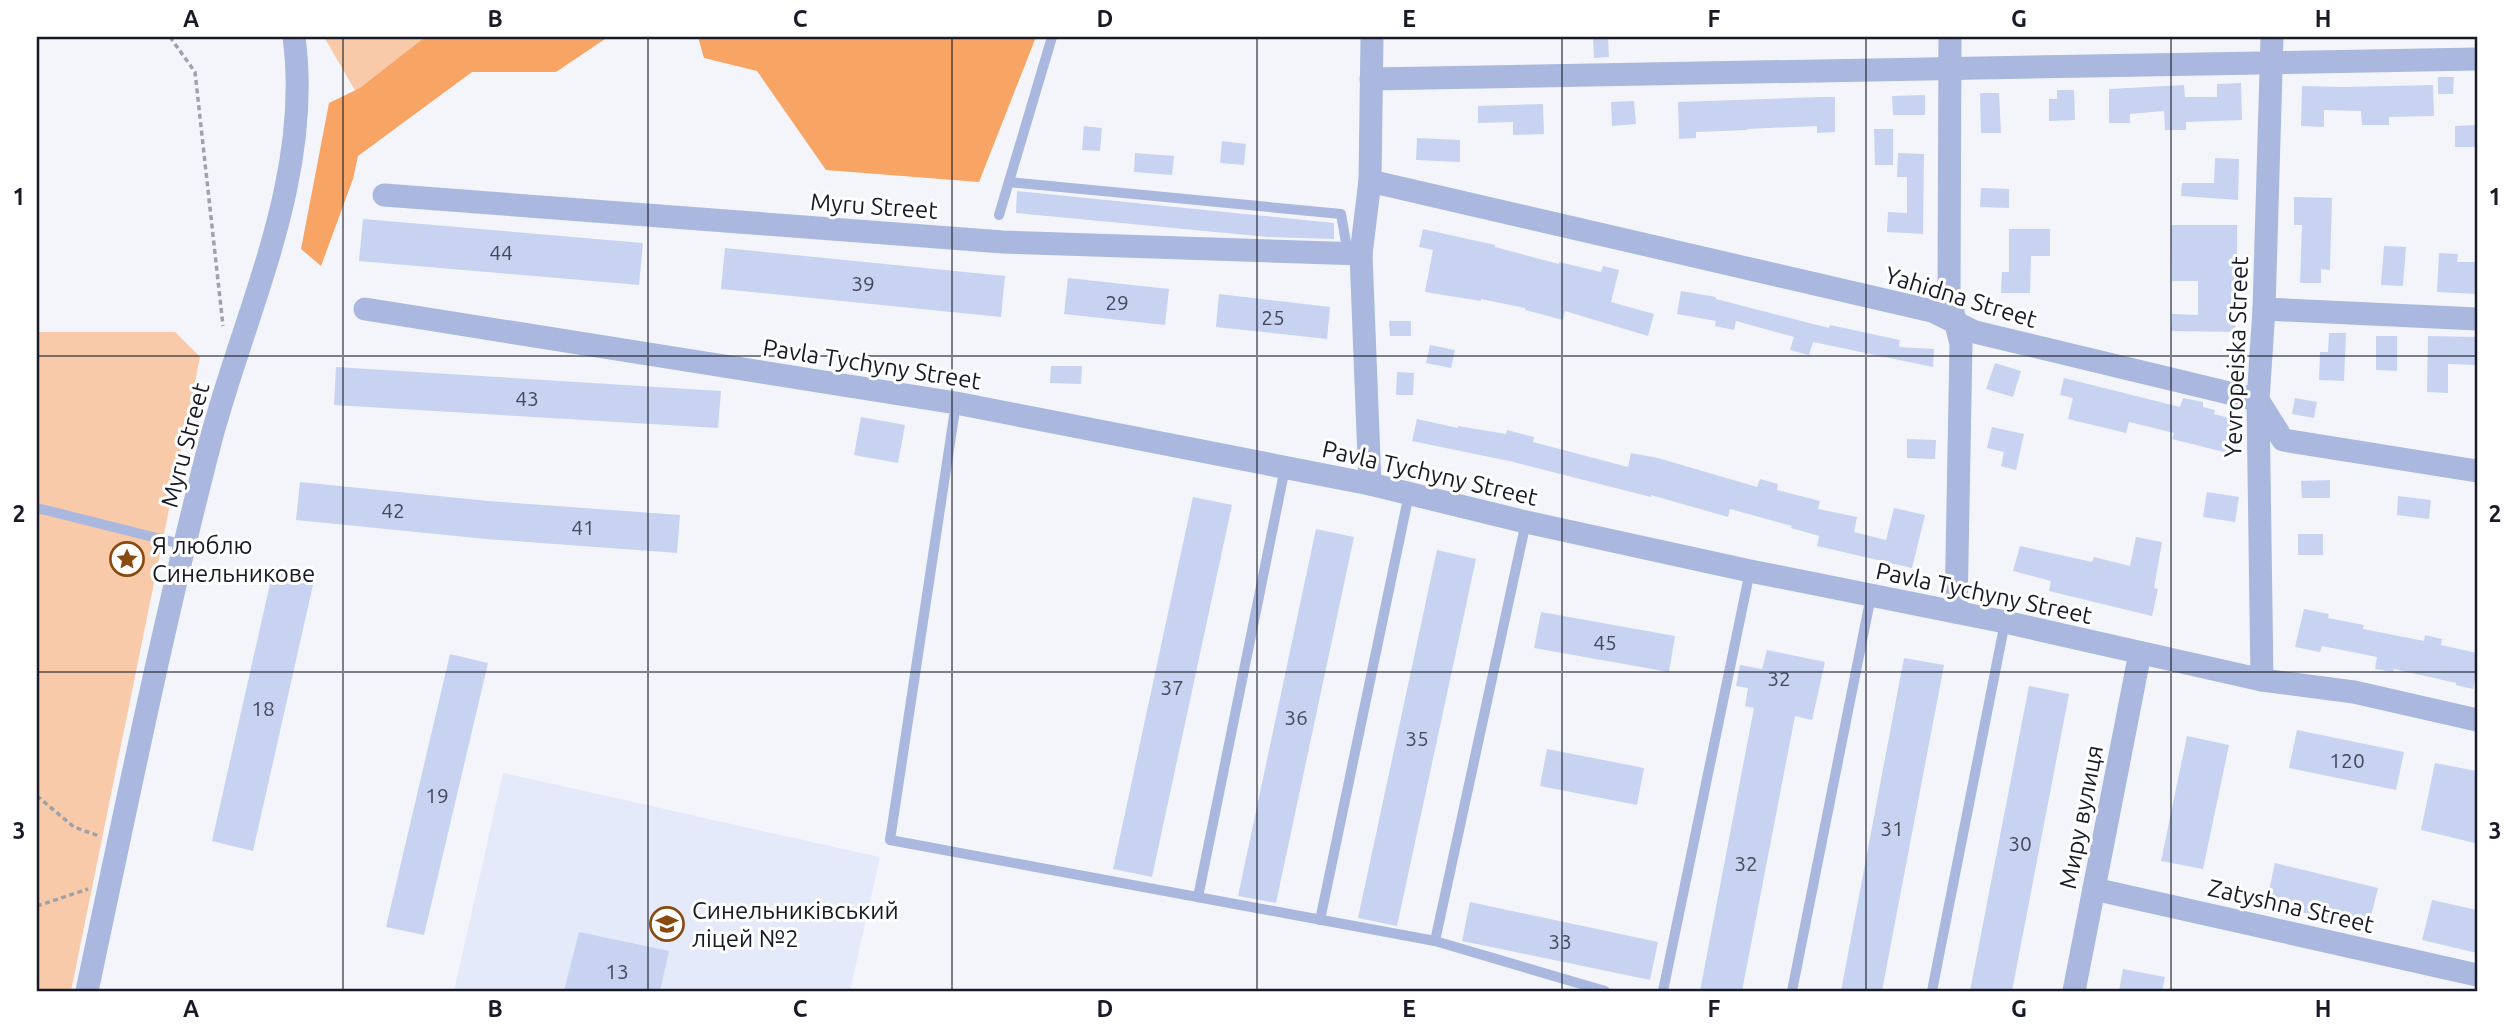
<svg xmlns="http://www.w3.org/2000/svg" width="2514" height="1028" viewBox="0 0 2514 1028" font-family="Ubuntu,sans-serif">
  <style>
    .built { fill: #e5eafa }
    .green { fill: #f8caa9 }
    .forest { fill: #f8a464 }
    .building { fill: #c8d3f2 }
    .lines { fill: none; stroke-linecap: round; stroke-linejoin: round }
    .path { stroke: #a0a2aa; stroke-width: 3.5; stroke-dasharray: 5 3.5; stroke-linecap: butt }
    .lane { stroke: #aab7de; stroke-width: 10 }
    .street { stroke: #aab7de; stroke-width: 23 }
    .grid { fill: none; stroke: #181b27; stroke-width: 2; stroke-opacity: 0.55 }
    .labels { text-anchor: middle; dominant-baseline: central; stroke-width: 6; stroke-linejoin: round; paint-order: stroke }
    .number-label { font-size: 21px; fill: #44495a }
    .street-label { font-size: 24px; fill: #181b27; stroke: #fff }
    .poi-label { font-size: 24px; fill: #181b27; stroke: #fff; text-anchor: start }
    .neatline { fill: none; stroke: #181b27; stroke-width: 2.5 }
    .grid-label { font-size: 23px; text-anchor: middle; font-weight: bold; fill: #181b27 }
  </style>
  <rect width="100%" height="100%" fill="#f3f5fb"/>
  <polygon class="built" points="503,773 880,857 850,991 454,991"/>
  <g class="green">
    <polygon points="324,37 425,37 356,92"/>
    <polygon points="37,332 175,332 200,357 71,991 37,991"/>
  </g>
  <g class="forest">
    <polygon points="425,37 608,37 556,72 472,72 358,156 353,179 321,266 301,249 329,103 360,88"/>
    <polygon points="698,37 1036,37 979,182 826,170 757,71 704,58"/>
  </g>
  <g class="building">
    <polygon points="1593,37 1608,37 1609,57 1594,58"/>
    <polygon points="2438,77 2454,77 2453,94 2438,94"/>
    <polygon points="2241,83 2242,120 2186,122 2186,130 2165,130 2164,111 2130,114 2130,123 2109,123 2109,89 2184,85 2185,97 2217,97 2217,84"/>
    <polygon points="2433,85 2434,116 2389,117 2389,125 2362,125 2361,111 2324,110 2324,127 2301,126 2302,86 2343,87"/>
    <polygon points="2057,90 2074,90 2075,120 2049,121 2049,99 2057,99"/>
    <polygon points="1980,93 1999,93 2001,133 1981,133"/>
    <polygon points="1925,95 1925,115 1893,115 1892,96"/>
    <polygon points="1820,97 1835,97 1835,132 1817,133 1817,126 1747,129 1747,130 1696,132 1696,138 1679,139 1678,102"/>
    <polygon points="1634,101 1636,124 1612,126 1611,102"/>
    <polygon points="1543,104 1544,134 1513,135 1513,122 1478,123 1478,106"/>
    <polygon points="2477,125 2477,147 2455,147 2455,126"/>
    <polygon points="1084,126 1102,128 1100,151 1082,150"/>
    <polygon points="1874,129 1893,129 1893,165 1875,165"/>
    <polygon points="1417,138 1460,140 1460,162 1416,160"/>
    <polygon points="1222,141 1246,144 1244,165 1220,163"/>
    <polygon points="1135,153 1174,156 1172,175 1134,172"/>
    <polygon points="1898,153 1924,154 1923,234 1887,232 1888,212 1907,213 1907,177 1897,177"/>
    <polygon points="2215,158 2239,159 2238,200 2181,196 2182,183 2214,183"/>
    <polygon points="1981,188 2009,189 2009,208 1980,207"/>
    <polygon points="1017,191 1334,223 1334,239 1268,237 1016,213"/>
    <polygon points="2294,197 2332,198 2330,270 2321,269 2321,283 2300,283 2302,225 2294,225"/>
    <polygon points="363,219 643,243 639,285 359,261"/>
    <polygon points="2171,225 2237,225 2237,305 2235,332 2171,331 2172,314 2198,315 2198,281 2172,281"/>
    <polygon points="1423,229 1495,245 1495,247 1559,264 1559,262 1601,272 1603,266 1619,270 1611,302 1654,314 1648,336 1565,311 1563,320 1525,310 1525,308 1481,299 1481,301 1425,292 1433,250 1419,247"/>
    <polygon points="2009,229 2050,229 2050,256 2031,256 2030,293 2001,293 2002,272 2009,272"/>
    <polygon points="2384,246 2406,247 2403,286 2381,285"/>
    <polygon points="725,248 1005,276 1001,317 721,289"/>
    <polygon points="2439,253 2458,254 2457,262 2477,262 2477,294 2437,292"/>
    <polygon points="1068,278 1169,289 1165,325 1064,314"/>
    <polygon points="1681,291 1716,297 1716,299 1829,328 1830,325 1900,340 1899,347 1934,349 1933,367 1813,342 1809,355 1790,350 1794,337 1736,321 1734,330 1715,326 1716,321 1677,314"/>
    <polygon points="1219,294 1330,307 1327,339 1216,327"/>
    <polygon points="1389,321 1411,321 1411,336 1390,336"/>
    <polygon points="2329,333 2346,333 2344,381 2319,380 2320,352 2328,352"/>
    <polygon points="2376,336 2397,336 2397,371 2376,370"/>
    <polygon points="2428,336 2477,337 2477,365 2448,364 2448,393 2427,392"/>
    <polygon points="1430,345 1455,350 1451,368 1426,363"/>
    <polygon points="1995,363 2021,371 2013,397 1986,389"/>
    <polygon points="1051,366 1082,366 1081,384 1050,383"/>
    <polygon points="336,367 721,391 718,428 334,405"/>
    <polygon points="1397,372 1414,373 1413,395 1396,395"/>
    <polygon points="2064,378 2180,407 2183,398 2203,402 2203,407 2215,410 2214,414 2244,422 2236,455 2172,439 2174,433 2129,422 2126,433 2068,419 2073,398 2060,395"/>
    <polygon points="2295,398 2317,402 2314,418 2292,414"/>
    <polygon points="861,417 905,425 898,463 854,455"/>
    <polygon points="1417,419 1458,428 1458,426 1506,434 1507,430 1534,437 1533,442 1628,467 1631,453 1658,458 1757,487 1760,479 1778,484 1777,490 1820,501 1818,509 1857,517 1854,532 1886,540 1894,508 1925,515 1912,568 1817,546 1819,536 1791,528 1792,526 1730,509 1728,517 1651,495 1651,497 1509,461 1412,441"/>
    <polygon points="1992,427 2024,434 2016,470 2001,466 2004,452 1987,448"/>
    <polygon points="1907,439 1936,440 1935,459 1907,458"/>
    <polygon points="2330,480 2330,498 2302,498 2301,481"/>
    <polygon points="300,482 488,501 680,515 677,553 486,539 296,520"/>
    <polygon points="2207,492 2239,497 2235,522 2203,517"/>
    <polygon points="2398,496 2431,500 2429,519 2397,515"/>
    <polygon points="1193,497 1232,505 1152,877 1113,869"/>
    <polygon points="1316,529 1354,537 1276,903 1238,896"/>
    <rect x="2298" y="534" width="25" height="21"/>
    <polygon points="2136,537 2162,542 2154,588 2158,589 2152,616 2049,591 2051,581 2013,571 2020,546 2092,562 2094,557 2130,566"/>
    <polygon points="1437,550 1476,559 1397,926 1358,918"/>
    <polygon points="274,566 315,576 253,851 212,841"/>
    <polygon points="2304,609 2329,614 2328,618 2364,625 2363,629 2424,641 2425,635 2442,639 2441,645 2477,653 2477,670 2473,689 2456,685 2456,683 2394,669 2393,672 2375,669 2377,657 2322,646 2320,652 2295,647"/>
    <polygon points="1541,612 1675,636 1669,672 1534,648"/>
    <polygon points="1767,650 1825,662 1812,720 1795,716 1742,991 1700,991 1754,708 1745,706 1748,688 1736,686 1740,665 1762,669"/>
    <polygon points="450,654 488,663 424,935 386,927"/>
    <polygon points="1904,658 1944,665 1882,991 1841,991"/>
    <polygon points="2029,686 2069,694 2012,991 1970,991"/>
    <polygon points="2297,730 2404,752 2396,790 2289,768"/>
    <polygon points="2187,736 2229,745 2203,869 2161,861"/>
    <polygon points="1547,749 1644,768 1637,805 1540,786"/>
    <polygon points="2435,763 2477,771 2477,831 2475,843 2421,830"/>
    <polygon points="2275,863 2378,888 2368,928 2266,904"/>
    <polygon points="2432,900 2477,910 2477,953 2422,940"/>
    <polygon points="1470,902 1658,942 1650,980 1462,941"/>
    <polygon points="579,932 669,951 660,991 564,991"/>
    <polygon points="2123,969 2165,977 2162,991 2119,991"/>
  </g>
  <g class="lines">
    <g class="path">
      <polyline points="170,37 195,72 223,326"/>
      <polyline points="37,796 74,827 99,836"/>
      <polyline points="37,906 88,889"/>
    </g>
    <g class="lane">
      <polyline points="1009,182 1341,214 1348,254"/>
      <polyline points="999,215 1052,37"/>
      <polyline points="956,403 890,840 1435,941 1605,991"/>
      <polyline points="37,508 185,545"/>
      <polyline points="1198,897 1285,468"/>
      <polyline points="1320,920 1409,494"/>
      <polyline points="1435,941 1526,522"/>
      <polyline points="1663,991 1750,571"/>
      <polyline points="1792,991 1871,596"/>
      <polyline points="1932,991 2005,622"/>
    </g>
    <g class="street">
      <polyline points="1950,37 1949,296 1961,344 1956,612"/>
      <polyline points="1371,79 2477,59"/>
      <polyline points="1370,181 1932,311 1975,332 2258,400 2283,440 2477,471"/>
      <polyline points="384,195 1003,242 1361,254"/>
      <polyline points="365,309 956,403 1370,484 1526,522 1750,571 2005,622 2262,680 2354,692 2477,720"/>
      <polyline points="2264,309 2477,319"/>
      <polyline points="1370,484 1361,254 1370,181 1372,37"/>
      <polyline points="2262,680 2258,400 2264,309 2272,37"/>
      <polyline points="2094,889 2477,975"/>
      <path d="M87 991C126 808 163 624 210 443 245 310 313 178 294 37"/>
      <polyline points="2074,991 2140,653"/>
    </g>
  </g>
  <path class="grid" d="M343 37V991M648 37V991M952 37V991M1257 37V991M1562 37V991M1866 37V991M2171 37V991M37 356H2477M37 672H2477"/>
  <defs>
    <g id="sight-ring" transform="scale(1.75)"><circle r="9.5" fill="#fff" stroke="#894a0f" stroke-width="1.5"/><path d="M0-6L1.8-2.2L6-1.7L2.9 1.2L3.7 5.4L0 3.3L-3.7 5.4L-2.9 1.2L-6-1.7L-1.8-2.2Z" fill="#894a0f"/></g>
    <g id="school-ring" transform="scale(1.75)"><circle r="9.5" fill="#fff" stroke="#894a0f" stroke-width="1.5"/><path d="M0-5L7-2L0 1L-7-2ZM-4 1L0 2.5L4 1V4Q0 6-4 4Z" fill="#894a0f"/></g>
  </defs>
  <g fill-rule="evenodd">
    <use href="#sight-ring" x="127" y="559"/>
    <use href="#school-ring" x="667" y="924"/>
  </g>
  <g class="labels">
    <g class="number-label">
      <text x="501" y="252">44</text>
      <text x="863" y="283">39</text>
      <text x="1117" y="302">29</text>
      <text x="1273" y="317">25</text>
      <text x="527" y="398">43</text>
      <text x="393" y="510">42</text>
      <text x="583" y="527">41</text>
      <text x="1605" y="642">45</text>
      <text x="1779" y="678">32</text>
      <text x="1172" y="687">37</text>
      <text x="263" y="708">18</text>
      <text x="1296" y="717">36</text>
      <text x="1417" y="738">35</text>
      <text x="2347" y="760">120</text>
      <text x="437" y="795">19</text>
      <text x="1892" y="828">31</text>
      <text x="2020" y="843">30</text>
      <text x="1746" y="863">32</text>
      <text x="1560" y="941">33</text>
      <text x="617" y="971">13</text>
    </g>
    <g class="street-label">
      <text transform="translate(874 206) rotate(4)">Myru Street</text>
      <text transform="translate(1961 297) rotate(17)">Yahidna Street</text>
      <text transform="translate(2236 357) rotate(-88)">Yevropeiska Street</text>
      <text transform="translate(872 364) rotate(9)">Pavla Tychyny Street</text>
      <text transform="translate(185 445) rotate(-75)">Myru Street</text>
      <text transform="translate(1430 473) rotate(13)">Pavla Tychyny Street</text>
      <text transform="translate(1984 593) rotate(12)">Pavla Tychyny Street</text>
      <text transform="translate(2081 817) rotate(-79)">Миру вулиця</text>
      <text transform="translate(2291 906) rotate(13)">Zatyshna Street</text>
    </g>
    <g class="poi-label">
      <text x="152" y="545">Я люблю<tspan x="152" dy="28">Синельникове</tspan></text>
      <text x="692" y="910">Синельниківський<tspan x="692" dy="28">ліцей №2</tspan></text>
    </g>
  </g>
  <rect width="2514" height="1028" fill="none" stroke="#ffffff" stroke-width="77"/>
  <rect x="38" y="38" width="2438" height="952" class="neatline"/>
  <g class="grid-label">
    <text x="191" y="27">A</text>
    <text x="495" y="27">B</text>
    <text x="800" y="27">C</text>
    <text x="1105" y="27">D</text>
    <text x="1409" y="27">E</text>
    <text x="1714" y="27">F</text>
    <text x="2019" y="27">G</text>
    <text x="2323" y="27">H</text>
    <text x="19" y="205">1</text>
    <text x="2495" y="205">1</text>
    <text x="19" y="522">2</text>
    <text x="2495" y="522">2</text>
    <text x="19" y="839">3</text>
    <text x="2495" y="839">3</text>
    <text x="191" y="1017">A</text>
    <text x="495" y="1017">B</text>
    <text x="800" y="1017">C</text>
    <text x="1105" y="1017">D</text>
    <text x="1409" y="1017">E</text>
    <text x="1714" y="1017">F</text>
    <text x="2019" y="1017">G</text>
    <text x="2323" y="1017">H</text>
  </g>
</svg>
